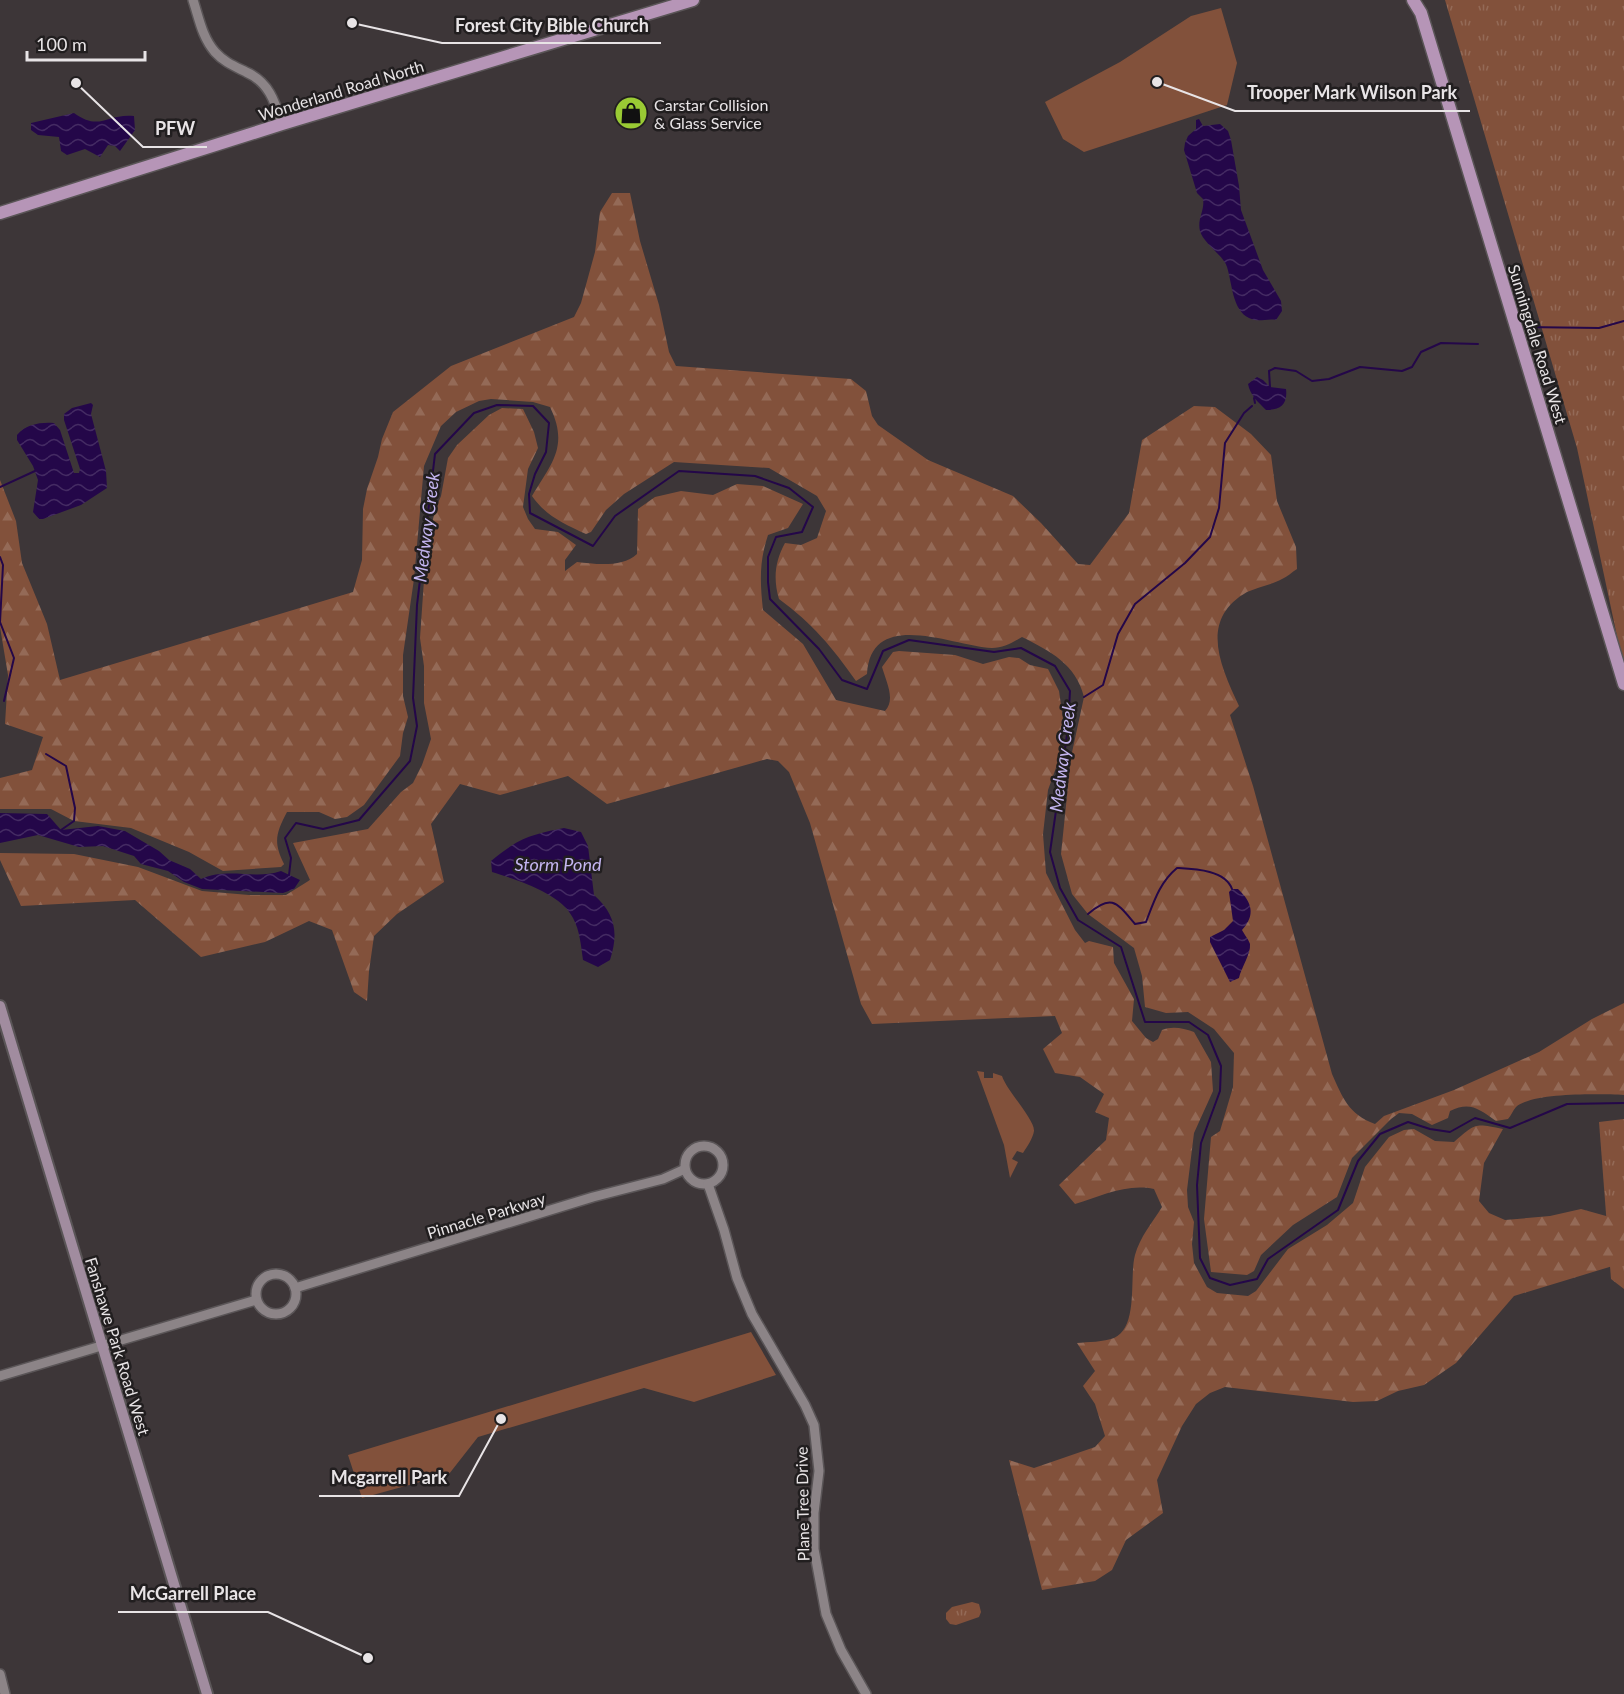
<svg xmlns="http://www.w3.org/2000/svg" width="1624" height="1694" viewBox="0 0 1624 1694" font-family="Lato,sans-serif">
  <style>
    .grass { fill: url(#grass-tufts) }
    .forest { fill: url(#forest-firs) }
    .park { fill: #82513b }
    .water { fill: url(#water-waves) }
    .lines { fill: none; stroke-linecap: round; stroke-linejoin: round }
    .stream { stroke: #240749; stroke-width: 2 }
    .tertiary-casing { stroke: #5a5557; stroke-width: 12 }
    .secondary-casing { stroke: #5a5557; stroke-width: 14 }
    .primary-casing { stroke: #5a5557; stroke-width: 15 }
    .tertiary { stroke: #8c8487; stroke-width: 9 }
    .secondary { stroke: #a18c9f; stroke-width: 10 }
    .primary { stroke: #b695b7; stroke-width: 12 }
    .labels { text-anchor: middle; dominant-baseline: central; stroke-width: 5; stroke-linejoin: round; paint-order: stroke }
    .street-label { font-size: 16px; fill: #e8e4e6; stroke: #211e1f }
    .poi-label { font-size: 16px; fill: #e8e4e6; stroke: #211e1f; text-anchor: start }
    .water-label { font-size: 18px; font-style: italic; fill: #c4b5f0; stroke: #211e1f }
    .leader { fill: none; stroke: #e8e4e6; stroke-width: 2 }
    .callout-dot { fill: #e8e4e6; stroke: #211e1f; stroke-width: 2 }
    .callout-label { font-size: 18px; text-anchor: middle; font-weight: bold; fill: #e8e4e6; stroke: #211e1f; stroke-width: 5; stroke-linejoin: round; paint-order: stroke }
  </style>
  <defs>
    <pattern id="grass-tufts" width="24" height="20" patternUnits="userSpaceOnUse" patternTransform="scale(1.5)"><rect width="24" height="20" fill="#82513b"/><path d="M3 7l-1-3M5 7V3M7 7l1-3M15 17l-1-3M17 17v-4M19 17l1-3" fill="none" stroke="#946a57"/></pattern>
    <pattern id="forest-firs" width="22" height="20" patternUnits="userSpaceOnUse" patternTransform="scale(1.5)"><rect width="22" height="20" fill="#82513b"/><path d="M5 1l3.5 6h-7zM16 11l3.5 6h-7z" fill="#946a57"/></pattern>
    <pattern id="water-waves" width="16" height="10" patternUnits="userSpaceOnUse" patternTransform="scale(1.5)"><rect width="16" height="10" fill="#240749"/><path d="M0 5q4-4 8 0t8 0" fill="none" stroke="#442b63"/></pattern>
  </defs>
  <rect width="100%" height="100%" fill="#3d3638"/>
  <g class="grass">
    <polygon points="1445,0 1624,0 1624,669 1577,448"/>
    <polygon points="1624,1119 1624,1289 1611,1279 1599,1122"/>
    <polygon points="972,1602 979,1604 981,1612 979,1617 956,1625 950,1624 946,1619 946,1613 952,1607"/>
  </g>
  <g class="forest">
    <path d="M612 193H630L640 241 659 305 669 352 676 366 851 379 866 391 872 416 878 425 928 460 1013 496 1041 523 1078 564 1090 565 1129 513 1142 440 1194 406 1215 407 1251 434 1271 455 1277 501 1296 547 1297 569C1292 572 1287 577 1282 579 1271 585 1258 587 1247 592 1198 620 1221 667 1239 706L1230 715 1253 786 1332 1074C1343 1098 1348 1114 1375 1124L1384 1116 1454 1090 1539 1052 1592 1019 1624 1003V1095C1601 1094 1533 1092 1516 1107 1513 1110 1511 1116 1508 1119L1496 1121C1479 1109 1470 1101 1450 1111L1448 1118 1432 1125 1412 1114 1399 1113 1391 1119 1352 1158 1337 1197 1293 1225 1261 1255 1254 1271 1247 1275 1211 1272 1204 1219 1211 1137 1220 1131 1233 1087 1234 1053 1214 1029 1188 1012 1166 1013 1145 1007 1142 976 1134 948 1088 914 1072 894 1061 854 1071 757 1084 697C1076 664 1050 651 1022 637 1012 643 1003 648 992 648 953 646 871 607 867 674L856 681C832 647 813 624 779 599 773 579 775 561 785 543L801 545 817 538 826 511 817 496 769 468 674 462 624 494 606 510 591 532 586 534C564 524 546 516 532 496 552 463 569 446 550 407L533 402 491 399 479 401 456 412 441 426 424 466 414 579 403 655V696L408 717 403 733 400 756 364 805 347 817 335 819 319 812H287C276 833 273 842 284 864L281 867 223 871 189 852 131 828 74 821 51 809H0V778L32 770 43 737 5 724 8 675 0 627V480L16 521 22 563 47 624 60 680 353 592 362 560 363 509 367 489 378 457 382 439 393 412 451 366 574 317 581 303 595 252 600 212Z"/>
    <path d="M502 408 523 409 534 432 538 448 528 469 523 507 528 519 535 529 558 532 576 545 565 560V571L577 562C595 564 622 568 637 554L638 509 655 497 681 491 713 495 737 484 763 486 803 504 788 528 768 535C759 562 760 582 763 610L803 644 836 700 885 711C896 700 886 681 882 667L893 652 899 651 955 655 983 664 1009 657 1019 658 1030 665 1048 669 1059 691 1063 719 1058 762 1048 790 1043 834 1046 873 1075 930 1085 943 1089 941 1113 947 1114 963 1134 999 1132 1021 1146 1038 1153 1042 1158 1039 1162 1030C1172 1026 1183 1028 1194 1032L1211 1062 1213 1091 1194 1133 1187 1190 1188 1207 1194 1222 1192 1244 1194 1263 1207 1287 1217 1293 1248 1296 1256 1291 1288 1249 1327 1225 1353 1203 1365 1167 1389 1137 1404 1130 1414 1129 1435 1141 1454 1142C1476 1123 1474 1123 1503 1129L1484 1163 1479 1201 1489 1213 1505 1220 1550 1216 1581 1209 1624 1221V1256L1616 1265 1514 1296 1456 1363 1424 1385 1398 1391 1377 1401 1353 1402 1225 1387 1210 1393 1196 1404 1182 1426 1157 1480 1163 1513 1126 1540 1112 1570 1095 1581 1042 1590 1009 1460 1034 1468 1095 1447 1105 1436 1095 1404 1083 1386 1095 1371 1077 1343C1088 1342 1104 1342 1114 1338 1139 1327 1129 1277 1135 1255 1140 1237 1152 1223 1162 1207L1154 1189C1127 1183 1101 1196 1075 1204L1059 1185 1106 1140 1109 1118 1095 1112 1104 1094 1080 1077 1055 1073 1043 1049 1062 1033 1055 1016 872 1024 861 1004 810 823 789 772 778 761 767 759 607 804 568 776 500 795 460 784 431 824 444 882 397 914 374 936 369 971 367 1001 354 992 332 930 309 921 265 942 201 957 135 900 21 906 0 860V853L74 854 138 867 202 891 249 895H286L310 880 293 843 368 829 401 792 413 783 422 765 431 739 424 703V666L420 638 426 551 435 510 441 496 448 458 457 445 489 415Z"/>
  </g>
  <g class="park">
    <polygon points="1221,8 1237,63 1227,105 1084,152 1063,139 1045,102 1120,62 1191,16"/>
    <path d="M977 1071 984 1072V1078H993V1073L1002 1076C1007 1091 1035 1120 1034 1131 1033 1138 1027 1147 1023 1153L1017 1151 1012 1159 1018 1162 1010 1178 1004 1145Z"/>
    <polygon points="751,1332 776,1375 694,1402 644,1388 478,1437 449,1474 362,1498 348,1455"/>
  </g>
  <g class="water">
    <path d="M74 113C100 132 107 113 134 116L135 130 120 151 115 146 108 145 100 157 85 149 67 155 61 151 59 137 38 135 31 130V123Z"/>
    <path d="M1199 119 1203 126 1220 124 1228 131 1231 140 1239 186 1241 210 1263 270 1281 301 1282 311 1276 320C1267 318 1258 323 1249 318 1232 310 1232 282 1227 267 1224 256 1203 243 1200 231 1197 219 1205 210 1203 199L1197 193 1184 150 1185 143 1188 136 1196 129V120Z"/>
    <path d="M1257 377 1263 380 1270 387 1286 389C1288 405 1280 410 1266 410 1258 402 1250 395 1248 384Z"/>
    <path d="M91 403 93 405 91 414 106 471 107 488 81 505 43 519H39L33 512 38 480 33 466 17 440V435C26 424 41 422 54 423L60 430 74 473H79L80 469 64 420V414L72 408Z"/>
    <path d="M0 813 47 814 61 830 98 826 125 831 159 851 169 860 190 869 201 879C228 867 255 880 281 871L300 880 294 889 283 893 202 889 184 882 168 871 141 864 134 856 103 846 79 847 38 835 0 843Z"/>
    <path d="M564 828 581 832 588 846 594 895C615 914 619 932 610 960L598 967 583 960C581 946 580 931 573 918 561 893 517 880 492 872L491 861C519 838 529 835 564 828Z"/>
    <path d="M1232 889H1238C1252 902 1256 915 1242 930 1244 934 1249 940 1250 944 1251 954 1241 968 1239 978L1230 982 1210 942V937L1224 930 1233 921 1229 892Z"/>
  </g>
  <g class="lines">
    <g class="stream">
      <polyline points="1524,327 1599,328 1624,321"/>
      <polyline points="1270,387 1269,371 1275,368 1296,371 1312,381 1329,379 1360,367 1402,371 1412,367 1421,352 1441,343 1478,344"/>
      <polyline points="1254,398 1255,403"/>
      <polyline points="0,487 35,471"/>
      <polyline points="0,557 3,565 0,622 14,658 4,701"/>
      <polyline points="1084,697 1103,685 1118,634 1135,604 1185,563 1210,537 1219,508 1225,443 1244,413 1252,406"/>
      <polyline points="46,754 66,766 75,808 74,821 61,830"/>
      <polyline points="289,875 291,858 285,838 296,823 323,829 359,820 410,761 417,726 413,698 417,605 435,454 474,413 497,405 533,406 549,423 546,452 535,474 529,494 530,513 593,546 615,516 679,471 755,476 789,488 813,507 802,532 776,537 768,557 768,582 770,599 819,649 842,680 867,689 883,651 909,640 994,652 1021,648 1055,666 1070,691 1068,728 1050,852 1060,888 1078,920 1121,947 1145,1022 1189,1022 1208,1035 1221,1066 1220,1091 1201,1143 1197,1185 1200,1258 1210,1278 1230,1285 1257,1279 1268,1259 1338,1210 1358,1161 1380,1134 1408,1122 1430,1129 1450,1132 1475,1118 1510,1128 1567,1104 1624,1103"/>
      <path d="M1088 914C1112 893 1117 903 1135 924L1146 922C1154 901 1160 882 1177 868 1195 869 1225 870 1232 889"/>
    </g>
    <g class="tertiary-casing">
      <g id="tertiary">
        <path d="M193 0C199 18 202 37 215 52 224 62 234 66 246 72 269 82 275 102 282 124"/>
        <circle cx="704" cy="1165" r="19"/>
        <polyline points="708,1184 724,1230 737,1278 752,1314 805,1405 814,1425 819,1471 814,1513 814,1549 826,1614 841,1650 866,1694"/>
        <circle cx="276" cy="1294" r="20"/>
        <polyline points="295,1288 593,1197 663,1179 685,1169"/>
        <polyline points="0,1376 256,1300"/>
        <polyline points="0,1674 5,1694"/>
      </g>
    </g>
    <g class="secondary-casing">
      <polyline id="secondary" points="0,1006 207,1694"/>
    </g>
    <g class="primary-casing">
      <g id="primary">
        <polyline points="1413,0 1421,13 1624,684"/>
        <polyline points="0,213 282,124 693,0"/>
      </g>
    </g>
    <use href="#tertiary" class="tertiary"/>
    <use href="#secondary" class="secondary"/>
    <use href="#primary" class="primary"/>
  </g>
  <defs>
    <g id="shop-disc" transform="scale(1.725)"><circle r="9.5" fill="#9acb34" stroke="#211e1f"/><path d="M-5-2.5h2.3a2.7 3.5 0 0 1 5.4 0H5L5.5 6h-11ZM-1.5-2.5h3a1.5 2.3 0 0 0-3 0Z" fill="#111"/></g>
  </defs>
  <g fill-rule="evenodd">
    <use href="#shop-disc" x="631" y="113"/>
  </g>
  <g class="labels">
    <g class="street-label">
      <text transform="translate(341 90) rotate(-17)">Wonderland Road North</text>
      <text transform="translate(1538 344) rotate(73)">Sunningdale Road West</text>
      <text transform="translate(486 1215) rotate(-17)">Pinnacle Parkway</text>
      <text transform="translate(118 1346) rotate(73)">Fanshawe Park Road West</text>
      <text transform="translate(802 1504) rotate(-91)">Plane Tree Drive</text>
    </g>
    <g class="poi-label">
      <text x="654" y="104">Carstar Collision<tspan x="654" dy="18">&amp; Glass Service</tspan></text>
    </g>
    <g class="water-label">
      <text transform="translate(426 527) rotate(-83)">Medway Creek</text>
      <text transform="translate(1062 757) rotate(-83)">Medway Creek</text>
      <text x="558" y="864">Storm Pond</text>
    </g>
  </g>
  <path class="leader" d="M352 23L442 43H661M1157 82L1235 111H1470M76 83L143 147H207M501 1419L459 1496H319M368 1658L268 1612H118"/>
  <g class="callout-dot">
    <circle cx="352" cy="23" r="6"/>
    <circle cx="1157" cy="82" r="6"/>
    <circle cx="76" cy="83" r="6"/>
    <circle cx="501" cy="1419" r="6"/>
    <circle cx="368" cy="1658" r="6"/>
  </g>
  <g class="callout-label">
    <text x="552" y="32">Forest City Bible Church</text>
    <text x="1352" y="99">Trooper Mark Wilson Park</text>
    <text x="175" y="135">PFW</text>
    <text x="389" y="1484">Mcgarrell Park</text>
    <text x="193" y="1600">McGarrell Place</text>
  </g>
  <path d="M27 51v9h118v-9" fill="none" stroke="#e8e4e6" stroke-width="3"/>
  <text x="36" y="51" font-size="18" fill="#e8e4e6" stroke="#211e1f" stroke-width="4.5" paint-order="stroke">100 m</text>
</svg>
